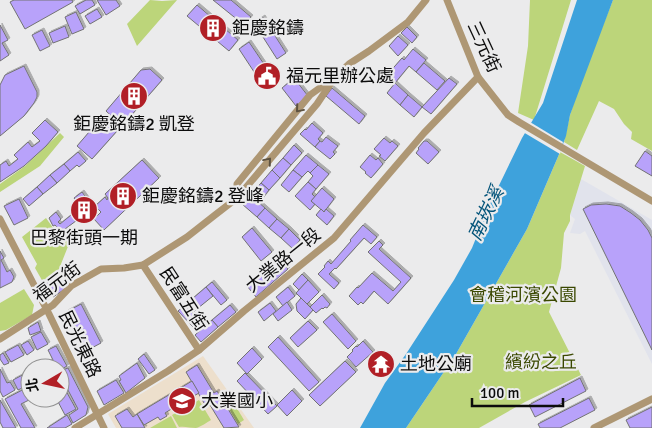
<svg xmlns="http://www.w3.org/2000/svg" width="652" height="428" viewBox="0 0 652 428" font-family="Signika,'Noto Sans TC',sans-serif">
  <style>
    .built { fill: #e1e3ec }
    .education { fill: #eddfcc }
    .green { fill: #bcd57a }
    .water { fill: #3ea2dc }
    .pier { fill: #ebebec }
    .building { fill: #b8a2fa; stroke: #727273; filter: url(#shadow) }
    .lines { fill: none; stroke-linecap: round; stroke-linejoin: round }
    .minor { stroke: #ae9774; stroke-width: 7 }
    .oneway { stroke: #5d5240 }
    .labels { text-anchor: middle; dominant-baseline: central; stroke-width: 4.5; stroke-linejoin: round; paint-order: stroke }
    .poi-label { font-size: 18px; fill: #0c0c0c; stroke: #ebebec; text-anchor: start }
    .street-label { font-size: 18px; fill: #0c0c0c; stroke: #ebebec }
    .park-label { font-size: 18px; fill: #3a4800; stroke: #ebebec }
    .water-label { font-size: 19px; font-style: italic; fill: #03547a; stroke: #ebebec }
  </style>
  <defs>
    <filter id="shadow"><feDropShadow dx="2" dy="-2" stdDeviation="0" flood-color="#0004"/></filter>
  </defs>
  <rect width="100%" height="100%" fill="#ebebec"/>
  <polygon class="built" points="581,179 652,220 652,364 585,231 580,234 570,233 575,219 570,215"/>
  <polygon class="education" points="203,356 254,428 116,428 108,414"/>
  <g class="green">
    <polygon points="150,0 162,1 177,0 137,46 127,24"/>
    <polygon points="530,0 571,0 534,120 518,113 528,46"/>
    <polygon points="613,0 652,0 652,151 631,139 632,132 624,124 614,109 599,101 577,150 564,142 570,115 582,78"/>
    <polygon points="60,133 64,137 40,166 0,192 0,184 25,166"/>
    <polygon points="560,152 585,166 570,215 570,221 564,233 561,268 549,312 581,375 525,402 479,428 406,428 456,354 527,229"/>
    <polygon points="46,218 56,232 64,235 69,244 59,269 43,282 35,268 37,264 22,237"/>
    <polygon points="24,289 34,305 32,315 6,330 0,331 0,303"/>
    <polygon points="226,390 244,420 238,424 220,394"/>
    <path d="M199 400 211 420C207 422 201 427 196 428 190 428 185 426 179 427L172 415Z"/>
    <polygon points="171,416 177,428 150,428"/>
  </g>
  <polygon class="water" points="577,0 613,0 570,115 566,136 560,152 527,229 456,354 406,428 360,428 385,383 406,354 454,280 472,248 489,206 522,138 543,103"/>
  <polygon class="pier" points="530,122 563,142 560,154 523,132"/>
  <g class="building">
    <polygon points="14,0 72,0 73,2 25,29 10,2"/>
    <polygon points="86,0 92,0 95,5 80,14 75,6"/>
    <polygon points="97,0 116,0 120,6 106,15"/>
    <polygon points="213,0 231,0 251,17 244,25"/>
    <polygon points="197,5 238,40 229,51 187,16"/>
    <polygon points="97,9 102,17 90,24 85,16"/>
    <polygon points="76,12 84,29 72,34 65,17"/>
    <polygon points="263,17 286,53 277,59 254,23"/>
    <polygon points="0,25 8,40 2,43 9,55 0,61"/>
    <polygon points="65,26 69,37 53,43 49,33"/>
    <polygon points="407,27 417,37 412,43 401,33"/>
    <polygon points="42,30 50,46 40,51 32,35"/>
    <polygon points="398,36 408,45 398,56 389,46"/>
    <polygon points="249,42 268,70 271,68 276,75 262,84 239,49"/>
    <polygon points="413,49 426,60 416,72 409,66 395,83 387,75 402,58 404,60"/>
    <polygon points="424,63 445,81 437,90 416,72"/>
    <polygon points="24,66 37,92 37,97 34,103 24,116 0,136 0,85 5,75"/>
    <polygon points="150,69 162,80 122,126 106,111 141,70"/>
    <polygon points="294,78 308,96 296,106 282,88"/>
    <polygon points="449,78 457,84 431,114 422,107"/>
    <polygon points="395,83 408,95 400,105 387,93"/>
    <polygon points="332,88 365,116 359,124 326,96"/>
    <polygon points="408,95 422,107 414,117 400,105"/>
    <polygon points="102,117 117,131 92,159 77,146"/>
    <polygon points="45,120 58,132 46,146 24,166 0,182 0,165 6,161 9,166 18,159 14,155 28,142 32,147 40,141 32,133"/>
    <polygon points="312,123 323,133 318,139 320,141 315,147 300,134 305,129 306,130"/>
    <polygon points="326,137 338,146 333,152 335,154 330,159 315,147 320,141 322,142"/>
    <polygon points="384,138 390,143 392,141 398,146 385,161 379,156 381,155 374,149"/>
    <polygon points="424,141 427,141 439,152 428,164 416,153 419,149 418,148"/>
    <polygon points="294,145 302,153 291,165 283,158"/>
    <polygon points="645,151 652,156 652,176 635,166"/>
    <polygon points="78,152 86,161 79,167 77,165 70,171 64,164"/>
    <polygon points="306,155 318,165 310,173 308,171 302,177 293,170"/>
    <polygon points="370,155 376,160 378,158 383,164 371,178 365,173 366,172 360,167"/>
    <polygon points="283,158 291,165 280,178 272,170"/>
    <polygon points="142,160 159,178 104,230 94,219 101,212 95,206 105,197 107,200 108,198 105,194"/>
    <polygon points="64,164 70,171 57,183 50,175"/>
    <polygon points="318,165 329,174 316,189 308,182 313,176 310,173"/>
    <polygon points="272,170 280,178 269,190 261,183"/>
    <polygon points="293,170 302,177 289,192 281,185"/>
    <polygon points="50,175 57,183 43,194 37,187"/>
    <polygon points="308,182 316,189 312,194 315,197 311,201 315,204 310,210 295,196"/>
    <polygon points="261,183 269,190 259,203 250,195"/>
    <polygon points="37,187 43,194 29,206 23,199"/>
    <polygon points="322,188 334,199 324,212 311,201"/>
    <polygon points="82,192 90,203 87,206 93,214 88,219 84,215 61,232 55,225 53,226 49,218 56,212 61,219 58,222 60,224 81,207 74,198"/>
    <polygon points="250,195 265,208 257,217 242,204"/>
    <polygon points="19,199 28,218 14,225 4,206"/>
    <polygon points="606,204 620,206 631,213 640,220 648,230 652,238 652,350 583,209 591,205"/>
    <polygon points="265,208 277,219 269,228 257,217"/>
    <polygon points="321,209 324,212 326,209 334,216 327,225 316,215"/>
    <polygon points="277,219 289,229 281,238 269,228"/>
    <polygon points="363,225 377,237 371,244 364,238 336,269 335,268 329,274 339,283 334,289 318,274 325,267 324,266 328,261 331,264 351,241 350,240"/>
    <polygon points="252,228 272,252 261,261 242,237"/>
    <polygon points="289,229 300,240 293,249 281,238"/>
    <polygon points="379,241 383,245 379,249 411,278 388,304 374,291 363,304 361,302 358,305 349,296 357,287 358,288 372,273 393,291 401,282 368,252"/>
    <polygon points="0,251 4,258 1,260 7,272 10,270 14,277 12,282 0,288"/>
    <polygon points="279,259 288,269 256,297 247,286"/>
    <polygon points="302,274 308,280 299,290 293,284"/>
    <polygon points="61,275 64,280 61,282 65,289 53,297 45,284"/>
    <polygon points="308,280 319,292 307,304 296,293"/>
    <polygon points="212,282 227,300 221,305 206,287"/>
    <polygon points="206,287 213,296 192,313 185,305"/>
    <polygon points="288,287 295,296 283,306 276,297"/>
    <polygon points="322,295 330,304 327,308 325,307 323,309 322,308 316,313 310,307"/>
    <polygon points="301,298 313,310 305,319 297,311 296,304"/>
    <polygon points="287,302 292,310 278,321 273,314"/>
    <polygon points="270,303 276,311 264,321 258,312"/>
    <polygon points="81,304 101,343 86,351 66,312"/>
    <polygon points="185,305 200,322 193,327 178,311"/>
    <polygon points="230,305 236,312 218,327 212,320"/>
    <polygon points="332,314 356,341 348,349 323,322"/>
    <polygon points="212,320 218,327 201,342 195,335"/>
    <polygon points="308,321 317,330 298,347 290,338"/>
    <polygon points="38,322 41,331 30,335 28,328"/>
    <polygon points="41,332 48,344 37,350 31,337"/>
    <polygon points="278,337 319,382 309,391 268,347"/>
    <polygon points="28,341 34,350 27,355 21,345"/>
    <polygon points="363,341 373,352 356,367 347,357 353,351 352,350 356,346 357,347"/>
    <polygon points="18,345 24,355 11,362 5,352"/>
    <polygon points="56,346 67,366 60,370 60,368 57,368 48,350"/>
    <polygon points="252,348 262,359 247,374 237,363"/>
    <polygon points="3,353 9,363 4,365 0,359 0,355"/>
    <polygon points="144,354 155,370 149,374 138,359"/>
    <polygon points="50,361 54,368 36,368"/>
    <polygon points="345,361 356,372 320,406 309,395"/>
    <polygon points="137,363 145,378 126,393 119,381 121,380 119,376"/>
    <polygon points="197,365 214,393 217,391 239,427 224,428 210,405 207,405 204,403 186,372"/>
    <polygon points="68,368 88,407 86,415 73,423 69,415 78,409 60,375 60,371"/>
    <polygon points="0,369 7,383 10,382 15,390 3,397 0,391"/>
    <polygon points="30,371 30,384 18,390 13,380"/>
    <polygon points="245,373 277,406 268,414 237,381"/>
    <polygon points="580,378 586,391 535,417 529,405"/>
    <polygon points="60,380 76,409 65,415 56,398 60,398"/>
    <polygon points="116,380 124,393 104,405 97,391"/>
    <polygon points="192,381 199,393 178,405 180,408 174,411 173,408 165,413 167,416 160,420 158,417 144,425 137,414"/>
    <polygon points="30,386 30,398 33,398 21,404 35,428 21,428 5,399"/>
    <polygon points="292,390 302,401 287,416 277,405"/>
    <polygon points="589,398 595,410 560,428 540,428 538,424"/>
    <polygon points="0,400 16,428 3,428 0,422"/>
    <polygon points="652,407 652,428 630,428 626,420"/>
    <polygon points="127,409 133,417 137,414 145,428 122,428 115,416"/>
    <polygon points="67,415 72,424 65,428 47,428"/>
  </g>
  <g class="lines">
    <g class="minor">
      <polyline points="447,0 478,77 508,115 519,122 652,201"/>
      <polyline points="237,198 237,184 310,95 335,77 349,64 369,51 408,22 426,0"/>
      <polyline points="0,219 49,314 104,428"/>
      <polyline points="143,265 199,350"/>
      <polyline points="0,339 53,305 71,286 101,269 124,268 143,265 187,237 215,215 237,198 317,104 335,77"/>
      <polyline points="75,428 168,371 199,350 244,311 334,238 424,133 478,77"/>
      <polyline points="594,428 652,399"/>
    </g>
  </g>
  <defs><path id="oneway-chevron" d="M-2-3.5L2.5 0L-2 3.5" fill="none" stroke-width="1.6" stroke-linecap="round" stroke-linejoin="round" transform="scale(1.25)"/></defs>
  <g class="oneway">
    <use href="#oneway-chevron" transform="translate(299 109) rotate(130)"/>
    <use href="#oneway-chevron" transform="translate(268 161) rotate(-50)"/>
  </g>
  <defs>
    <g id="building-disc" transform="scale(1.4375)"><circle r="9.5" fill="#b11f26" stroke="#ebebec"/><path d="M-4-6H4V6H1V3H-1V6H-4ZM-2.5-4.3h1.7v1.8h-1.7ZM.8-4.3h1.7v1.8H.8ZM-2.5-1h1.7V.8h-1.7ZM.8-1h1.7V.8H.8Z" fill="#fff"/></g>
    <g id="civic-disc" transform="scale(1.4375)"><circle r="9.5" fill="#b11f26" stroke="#ebebec"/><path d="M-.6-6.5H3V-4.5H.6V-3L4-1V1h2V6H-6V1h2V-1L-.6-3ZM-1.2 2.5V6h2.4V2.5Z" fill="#fff"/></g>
    <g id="temple-disc" transform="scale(1.4375)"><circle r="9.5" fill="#b11f26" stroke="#ebebec"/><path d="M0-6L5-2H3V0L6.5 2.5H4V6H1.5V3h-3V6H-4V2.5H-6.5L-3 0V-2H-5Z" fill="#fff"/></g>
    <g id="school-disc" transform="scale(1.4375)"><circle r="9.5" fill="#b11f26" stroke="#ebebec"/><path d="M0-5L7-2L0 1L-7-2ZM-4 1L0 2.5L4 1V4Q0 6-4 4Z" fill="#fff"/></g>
  </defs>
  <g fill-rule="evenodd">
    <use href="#building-disc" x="213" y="28"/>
    <use href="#civic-disc" x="267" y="76"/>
    <use href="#building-disc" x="134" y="96"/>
    <use href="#building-disc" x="123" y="196"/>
    <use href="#building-disc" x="84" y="210"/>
    <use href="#temple-disc" x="381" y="364"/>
    <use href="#school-disc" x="182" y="401"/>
  </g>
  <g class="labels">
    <g class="poi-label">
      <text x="232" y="28">鉅慶銘鑄</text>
      <text x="286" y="76">福元里辦公處</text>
      <text x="134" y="124" text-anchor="middle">鉅慶銘鑄2 凱登</text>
      <text x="142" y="196">鉅慶銘鑄2 登峰</text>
      <text x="84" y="238" text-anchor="middle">巴黎街頭一期</text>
      <text x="400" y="364">土地公廟</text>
      <text x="201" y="401">大業國小</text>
    </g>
    <g class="street-label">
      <text transform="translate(484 47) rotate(65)">三元街</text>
      <text transform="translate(283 260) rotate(-39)">大業路一段</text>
      <text transform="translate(57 282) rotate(-37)">福元街</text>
      <text transform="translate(184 299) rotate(57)">民富五街</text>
      <text transform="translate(80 344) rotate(64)">民光東路</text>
    </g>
    <g class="park-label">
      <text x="523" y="295">會稽河濱公園</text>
      <text x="541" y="362">繽紛之丘</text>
    </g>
    <g class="water-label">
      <text transform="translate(486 214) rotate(-64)">南崁溪</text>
    </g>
  </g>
  <g transform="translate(45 383) rotate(261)"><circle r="24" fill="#ebebec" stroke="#929292"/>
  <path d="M0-4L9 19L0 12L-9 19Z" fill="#b11f26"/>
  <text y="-8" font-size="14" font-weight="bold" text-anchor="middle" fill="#0c0c0c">北</text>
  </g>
  <path d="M472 398v8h91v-8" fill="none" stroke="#0c0c0c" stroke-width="2.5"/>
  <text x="480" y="398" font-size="15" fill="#0c0c0c" stroke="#ebebec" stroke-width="4" paint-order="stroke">100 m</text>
</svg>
